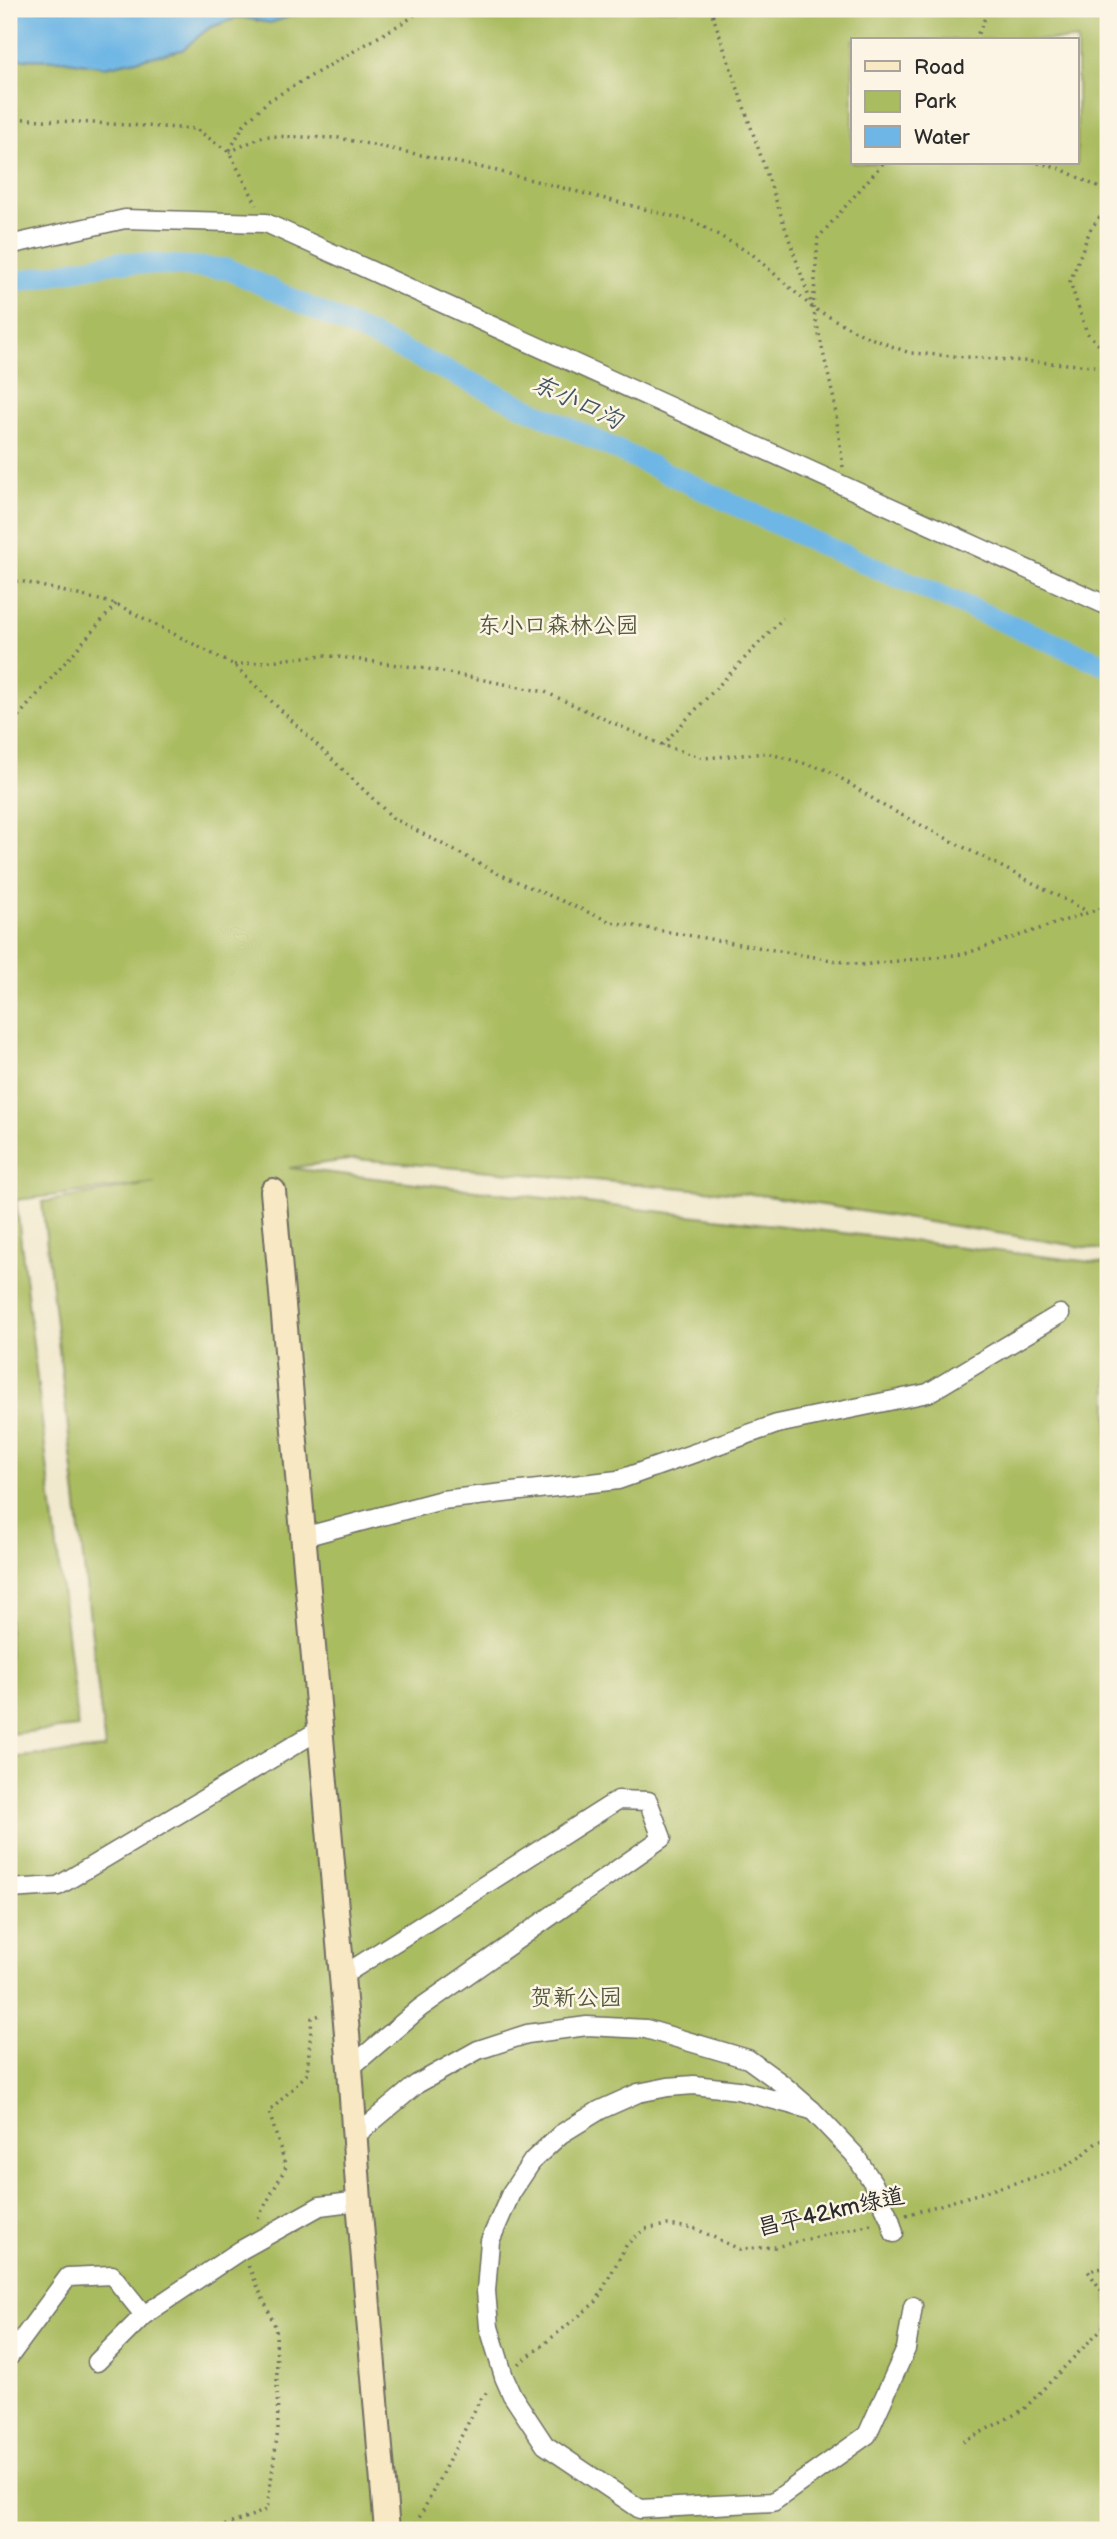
<svg xmlns="http://www.w3.org/2000/svg" width="1117" height="2539" viewBox="0 0 1117 2539" font-family="'Balsamiq Sans','LXGW WenKai TC',sans-serif">
  <style>
    .green { fill: #aabc60; stroke: #6a7446; stroke-width: 2; fill-rule: evenodd }
    .water { fill: #6db6e5; stroke: #4c7088; stroke-width: 2 }
    .lines { fill: none; stroke-linecap: round; stroke-linejoin: round }
    .canal { stroke: #6db6e5; stroke-width: 21 }
    .street-casing { stroke: #706e64; stroke-width: 21 }
    .secondary-casing { stroke: #706e64; stroke-width: 28 }
    .path { stroke: #706e64; stroke-width: 3.5; stroke-dasharray: 2 5; stroke-linecap: butt }
    .street { stroke: #fff; stroke-width: 18 }
    .secondary { stroke: #f8e8c3; stroke-width: 24 }
    .labels { text-anchor: middle; dominant-baseline: central; stroke-width: 5; stroke-linejoin: round; paint-order: stroke }
    .park-label { font-size: 23px; fill: #51563b; stroke: #fcf5e5 }
    .street-label { font-size: 23px; fill: #2b2b2b; stroke: #fcf5e5 }
    .water-label { font-size: 24px; font-style: italic; fill: #3f5563; stroke: #fcf5e5 }
  </style>
  <rect width="100%" height="100%" fill="#fcf5e5"/>
  <filter id="ink" filterUnits="userSpaceOnUse"><feTurbulence type="fractalNoise" baseFrequency=".0143" numOctaves="2"/><feDisplacementMap in="SourceGraphic" scale="14" xChannelSelector="R" yChannelSelector="G"/><feConvolveMatrix kernelMatrix="1 2 1 2 8 2 1 2 1" color-interpolation-filters="sRGB"/></filter>
  <filter id="wash" filterUnits="userSpaceOnUse"><feTurbulence type="fractalNoise" baseFrequency=".00686" numOctaves="4" result="noise"/><feDisplacementMap in="SourceGraphic" scale="28" xChannelSelector="R" yChannelSelector="G"/><feGaussianBlur stdDeviation="1.57" result="paint"/><feColorMatrix in="noise" values="0 0 0 0 0 0 0 0 0 0 0 0 0 0 0 0 0 1.4 0 .05"/><feComposite in="paint" operator="in"/></filter>
  <g filter="url(#wash)">
    <rect width="100%" height="100%" fill="#f1e9ce"/>
    <path class="green" d="M9 9H1108V1251L760 1195 356 1159 289 1168 1108 1264V2530H9V1758L105 1749 42 1202 155 1183 16 1200 78 1727 9 1734ZM853 40H1077V163H853Z"/>
    <polygon class="water" points="9,9 306,9 298,14 270,23 239,17 209,28 182,50 105,67 61,60 9,59"/>
    <g class="lines">
      <polyline class="canal" points="9,283 117,262 228,269 819,544 1108,666"/>
    </g>
  </g>
  <g filter="url(#ink)">
    <g class="lines">
      <g class="street-casing">
        <g id="street">
          <polyline points="9,245 125,219 266,223 1108,606"/>
          <polyline points="303,1537 442,1500 618,1480 777,1424 928,1393 1060,1314"/>
          <polyline points="9,1889 58,1886 321,1729"/>
          <polyline points="342,1976 618,1800 648,1801 662,1838 420,2008 350,2068"/>
          <polyline points="812,2110 738,2090 694,2085 668,2087 638,2093 600,2110 561,2134 533,2160 511,2193 490,2241 486,2291 489,2327 504,2377 512,2395 545,2445 640,2509 773,2502 867,2435 906,2349 913,2306"/>
          <polyline points="355,2136 417,2084 478,2050 527,2034 587,2026 646,2029 748,2059 781,2083 812,2110 854,2154 873,2183 890,2219 894,2233"/>
          <polyline points="9,2357 68,2277 112,2275 144,2315"/>
          <polyline points="97,2362 144,2315 241,2250 320,2206 359,2201"/>
        </g>
      </g>
      <g class="secondary-casing">
        <polyline id="secondary" points="273,1191 350,2068 359,2201 387,2530"/>
      </g>
      <g class="path">
        <polyline points="708,9 713,16 812,306"/>
        <polyline points="975,40 989,9"/>
        <polyline points="9,118 196,129 229,152 257,205"/>
        <polyline points="230,150 244,124 268,101 411,18 420,9"/>
        <polyline points="229,152 264,136 339,138 493,170 695,222 752,254 813,308 863,335 910,353 1108,367"/>
        <polyline points="1038,163 1061,169 1108,192"/>
        <polyline points="1108,206 1090,230 1070,282 1087,333 1108,354"/>
        <polyline points="843,467 834,400 813,308 818,238 883,163"/>
        <polyline points="9,582 20,581 116,604 234,665 393,818 497,873 611,922 861,965 964,954 1108,906"/>
        <polyline points="234,665 324,655 428,669 545,692 662,745 703,758 767,753 828,770 884,806 1087,911"/>
        <polyline points="9,727 116,604"/>
        <polyline points="662,745 783,618"/>
        <polyline points="906,2215 1059,2170 1082,2156 1096,2143 1108,2138"/>
        <polyline points="258,2218 286,2167 269,2112 307,2074 312,2018 323,2014"/>
        <polyline points="1108,2267 1088,2271 1108,2300"/>
        <polyline points="519,2364 596,2302 627,2244 645,2229 667,2225 694,2228 739,2249 775,2247 871,2224"/>
        <polyline points="963,2442 1023,2410 1108,2322"/>
        <polyline points="220,2530 221,2527 267,2510 278,2430 276,2328 248,2265"/>
        <polyline points="413,2530 480,2400 489,2390"/>
      </g>
      <use href="#street" class="street"/>
      <use href="#secondary" class="secondary"/>
    </g>
  </g>
  <g class="labels">
    <g class="park-label">
      <text x="558" y="626">东小口森林公园</text>
      <text x="576" y="1998">贺新公园</text>
    </g>
    <g class="street-label">
      <text transform="translate(831 2212) rotate(-13)">昌平42km绿道</text>
    </g>
    <g class="water-label">
      <text transform="translate(577 402) rotate(25)">东小口沟</text>
    </g>
  </g>
  <rect width="1117" height="2539" fill="none" stroke="#fcf5e5" stroke-width="35"/>
  <rect x="851" y="38" width="228" height="126" fill="#fcf5e5" stroke="#a8a49b" stroke-width="2"/>
  <rect x="865" y="61" width="35" height="10" fill="#f8e8c3" stroke="#a8a49b" stroke-width="2"/>
  <text x="914" y="74" font-size="21" fill="#2b2b2b">Road</text>
  <rect x="865" y="91" width="35" height="21" fill="#aabc60" stroke="#a8a49b" stroke-width="2"/>
  <text x="914" y="108" font-size="21" fill="#2b2b2b">Park</text>
  <rect x="865" y="126" width="35" height="21" fill="#6db6e5" stroke="#a8a49b" stroke-width="2"/>
  <text x="914" y="144" font-size="21" fill="#2b2b2b">Water</text>
</svg>
